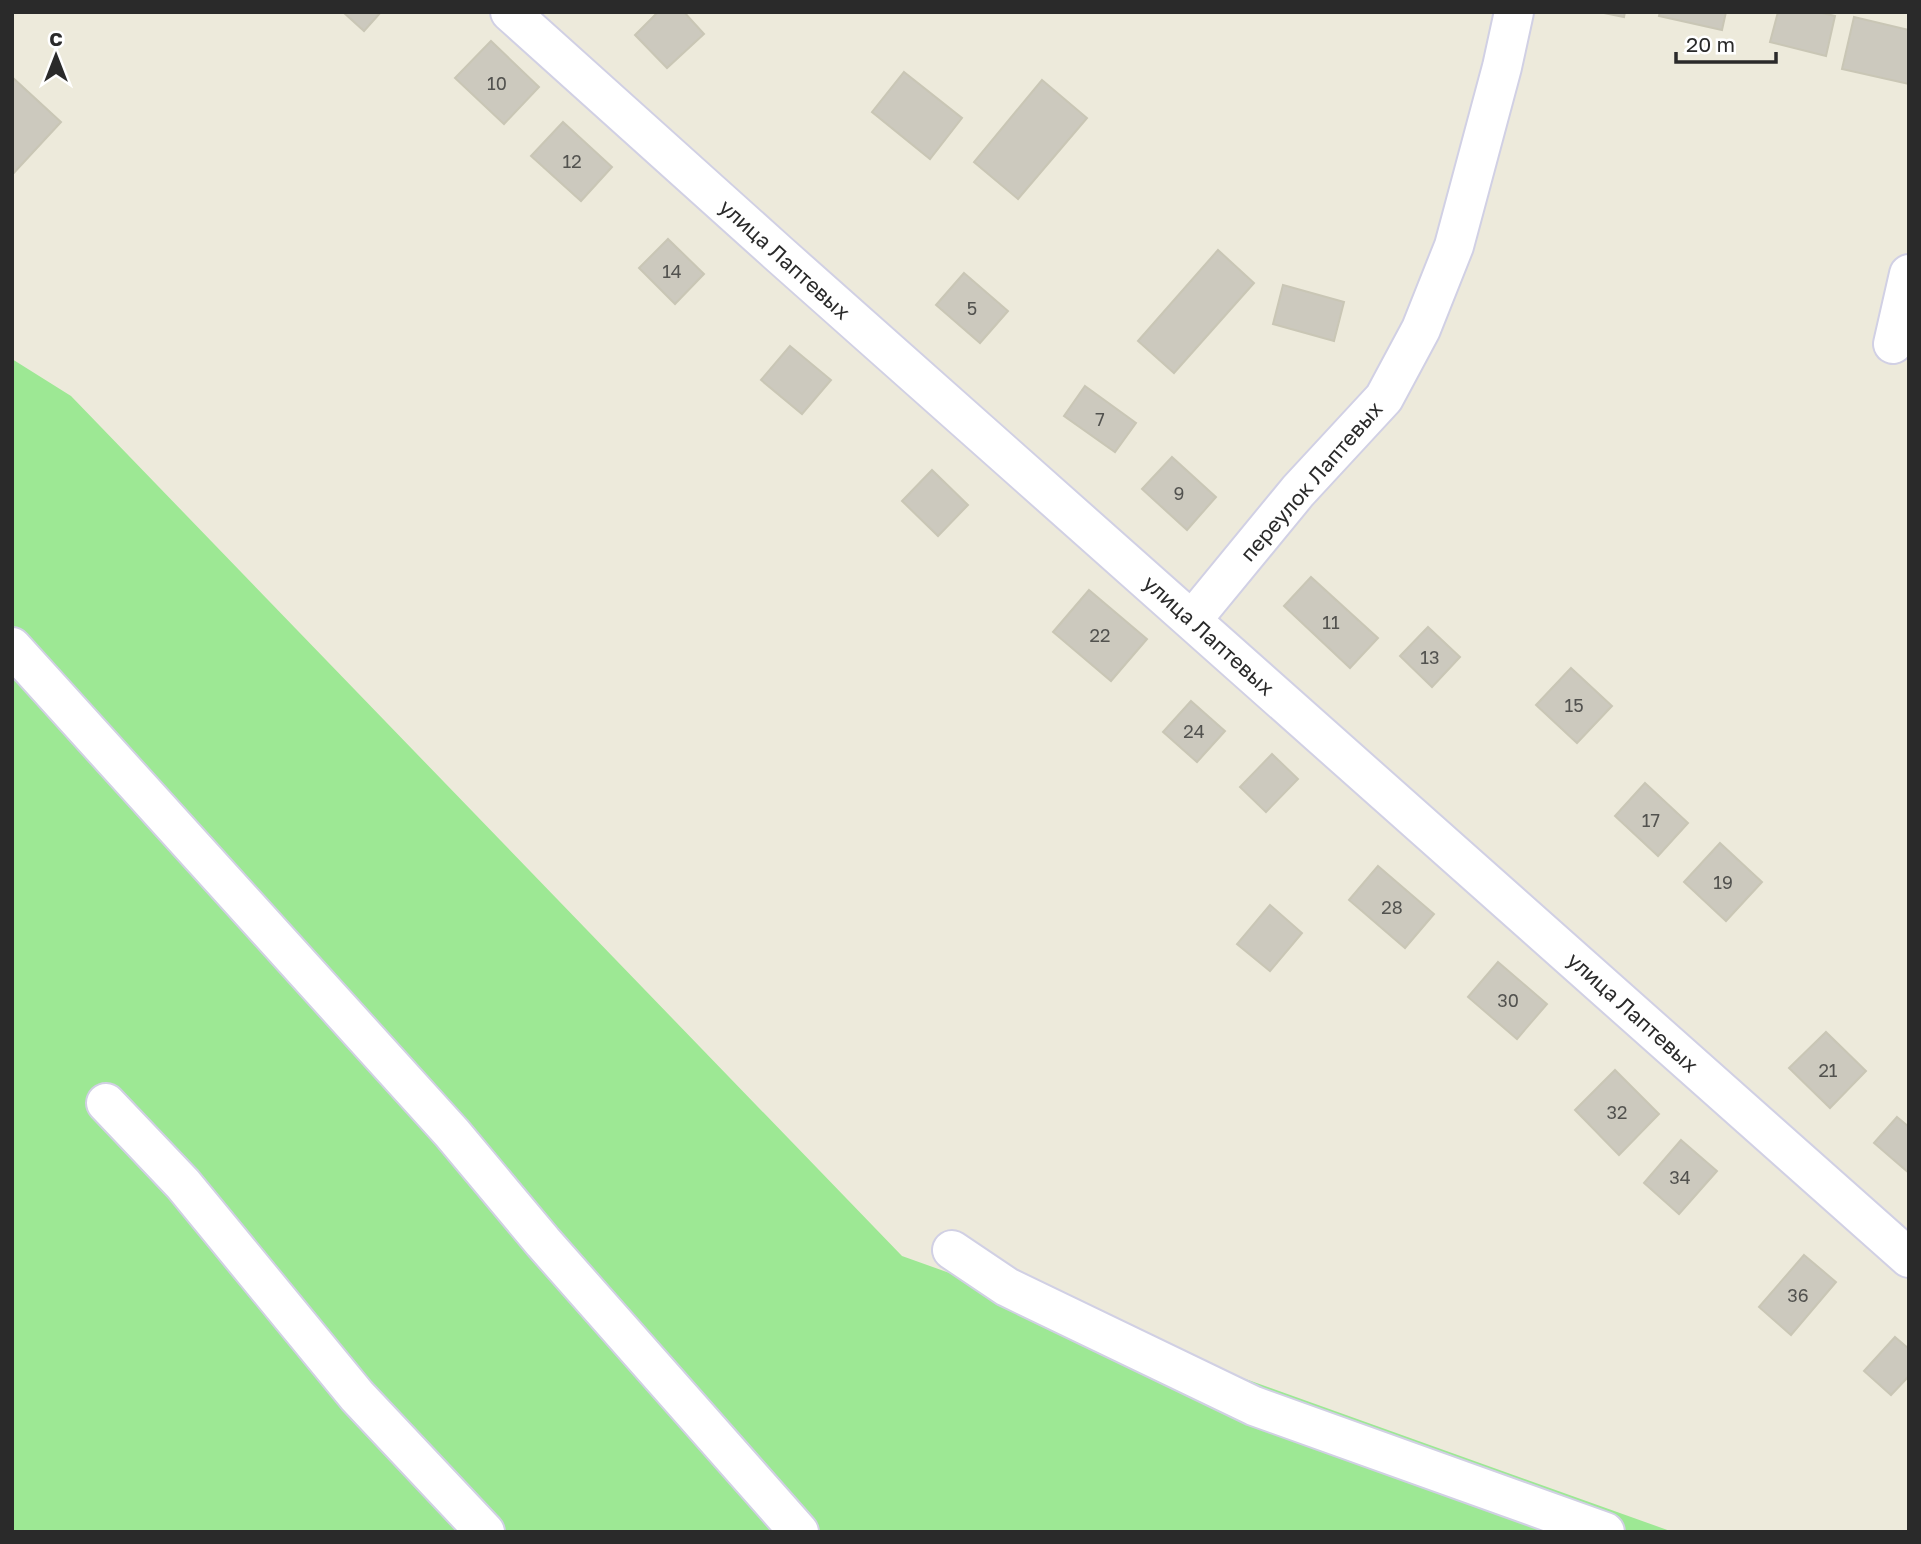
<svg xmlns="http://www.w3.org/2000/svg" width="1921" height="1544" viewBox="0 0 1921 1544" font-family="'Golos Text',sans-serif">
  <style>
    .green { fill: #9de894 }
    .building { fill: #ccc9be; stroke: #c9c6b5; stroke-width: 2 }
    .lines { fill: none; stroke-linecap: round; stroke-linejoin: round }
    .street-casing { stroke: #d1d0e4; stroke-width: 42 }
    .street { stroke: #fff; stroke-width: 38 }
    .labels { text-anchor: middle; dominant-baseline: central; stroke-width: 5; stroke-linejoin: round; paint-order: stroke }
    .number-label { font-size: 18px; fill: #52524f }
    .street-label { font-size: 21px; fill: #2a2a2a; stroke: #fff }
  </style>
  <rect width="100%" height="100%" fill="#edeadb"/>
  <polygon class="green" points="12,359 71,396 902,1256 1673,1532 12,1532"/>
  <g class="building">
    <polygon points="343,12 381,12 364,31"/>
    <polygon points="658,12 684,12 704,34 667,68 635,35"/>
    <polygon points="1599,12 1625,12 1624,17"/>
    <polygon points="1660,12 1726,12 1722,30 1659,16"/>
    <polygon points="1778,12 1818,12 1835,16 1826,56 1770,42"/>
    <polygon points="1854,17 1909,30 1909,84 1842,69"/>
    <polygon points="491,41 539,87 504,124 455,78"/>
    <polygon points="904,72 962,118 930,159 872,112"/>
    <polygon points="12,77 61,122 12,175"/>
    <polygon points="1042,80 1087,118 1018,199 974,162"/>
    <polygon points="563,122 612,167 581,201 531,156"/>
    <polygon points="668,239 704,274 675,304 639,268"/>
    <polygon points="1218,250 1254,283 1174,373 1138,341"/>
    <polygon points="964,273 1008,311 980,343 936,305"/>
    <polygon points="1283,285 1344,302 1334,341 1273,324"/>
    <polygon points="790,346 831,380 802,414 761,380"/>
    <polygon points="1085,386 1136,423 1115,452 1064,416"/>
    <polygon points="1172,457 1216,497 1187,530 1142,489"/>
    <polygon points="932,470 968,505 938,536 902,501"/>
    <polygon points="1311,577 1378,638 1350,668 1284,606"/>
    <polygon points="1089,590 1147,639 1111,681 1053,632"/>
    <polygon points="1428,627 1460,657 1432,687 1400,656"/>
    <polygon points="1571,668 1612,706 1577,743 1536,705"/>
    <polygon points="1191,701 1225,731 1197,762 1163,732"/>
    <polygon points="1272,754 1298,779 1266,812 1240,787"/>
    <polygon points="1645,783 1688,823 1658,856 1615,816"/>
    <polygon points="1720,843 1762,882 1726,921 1684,882"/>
    <polygon points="1378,866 1434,914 1405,948 1349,900"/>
    <polygon points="1270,905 1302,933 1270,971 1237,944"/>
    <polygon points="1498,962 1547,1004 1517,1039 1468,997"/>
    <polygon points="1826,1032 1866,1071 1830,1108 1789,1068"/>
    <polygon points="1615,1070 1659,1114 1619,1155 1575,1110"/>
    <polygon points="1897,1117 1909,1127 1909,1173 1874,1143"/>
    <polygon points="1681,1140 1717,1171 1679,1214 1644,1183"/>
    <polygon points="1804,1255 1836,1282 1791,1335 1759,1307"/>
    <polygon points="1895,1337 1909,1349 1909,1376 1891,1395 1864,1371"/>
  </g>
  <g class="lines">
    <g class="street-casing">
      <g id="street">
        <polyline points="510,12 778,253 1909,1258"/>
        <polyline points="1893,344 1909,274"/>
        <polyline points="1192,620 1298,491 1384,398 1421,329 1454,246 1502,67 1514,12"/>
        <polyline points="12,647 452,1133 543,1242 799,1532"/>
        <polyline points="106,1103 183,1184 357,1396 485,1532"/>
        <polyline points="952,1250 1007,1287 1254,1406 1605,1532"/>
      </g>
    </g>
    <use href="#street" class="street"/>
  </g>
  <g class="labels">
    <g class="number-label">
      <text x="497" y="83">10</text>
      <text x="572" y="161">12</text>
      <text x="672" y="271">14</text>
      <text x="972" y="308">5</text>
      <text x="1100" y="419">7</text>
      <text x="1179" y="493">9</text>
      <text x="1331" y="622">11</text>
      <text x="1100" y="635">22</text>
      <text x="1430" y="657">13</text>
      <text x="1574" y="705">15</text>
      <text x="1194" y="731">24</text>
      <text x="1651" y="820">17</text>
      <text x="1723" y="882">19</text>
      <text x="1392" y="907">28</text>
      <text x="1508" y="1000">30</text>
      <text x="1828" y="1070">21</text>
      <text x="1617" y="1112">32</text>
      <text x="1680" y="1177">34</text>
      <text x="1798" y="1295">36</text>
    </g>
    <g class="street-label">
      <text transform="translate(785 259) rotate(42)">улица Лаптевых</text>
      <text transform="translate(1311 481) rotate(-49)">переулок Лаптевых</text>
      <text transform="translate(1209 635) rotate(42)">улица Лаптевых</text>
      <text transform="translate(1633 1012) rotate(42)">улица Лаптевых</text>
    </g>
  </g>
  <rect width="1921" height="1544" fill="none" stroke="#2a2a2a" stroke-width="28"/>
  <g transform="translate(56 56)" stroke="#ffffff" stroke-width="5" paint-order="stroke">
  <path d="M0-5L12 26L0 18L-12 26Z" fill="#2a2a2a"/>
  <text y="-10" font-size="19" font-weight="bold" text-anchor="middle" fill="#2a2a2a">С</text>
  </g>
  <path d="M1676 52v10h100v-10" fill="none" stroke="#2a2a2a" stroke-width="3.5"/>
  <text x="1686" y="52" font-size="21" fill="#2a2a2a" stroke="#ffffff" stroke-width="5" paint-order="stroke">20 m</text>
</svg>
